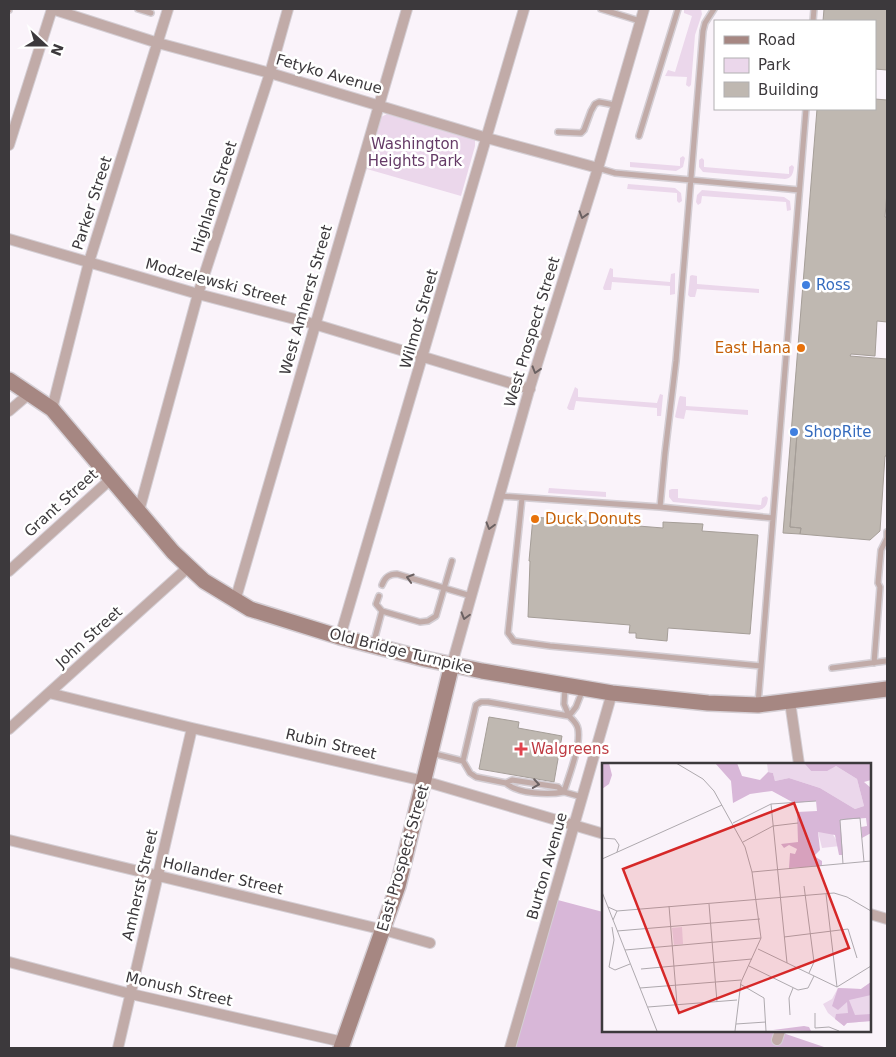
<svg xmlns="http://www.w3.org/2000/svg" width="896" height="1057" font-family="'DejaVu Sans',sans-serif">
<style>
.green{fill:#ebd7eb}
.forest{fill:#d8b7d8}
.building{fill:#bfb8b1;stroke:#a59e98}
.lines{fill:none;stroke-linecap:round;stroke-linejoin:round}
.lane-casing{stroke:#d4ced4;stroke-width:8}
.street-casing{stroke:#d4ced4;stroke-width:12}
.secondary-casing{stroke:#d4ced4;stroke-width:18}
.lane{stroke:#c1aba8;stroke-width:5}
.street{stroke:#c1aba8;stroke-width:10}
.secondary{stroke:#a68782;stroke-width:15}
.oneway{stroke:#6b6162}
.shop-dot{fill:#3f7fe0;stroke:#fff;stroke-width:2}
.food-dot{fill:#e8710a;stroke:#fff;stroke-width:2}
.health-dot{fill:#e0444e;stroke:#fff;stroke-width:2}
.labels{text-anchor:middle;stroke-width:5;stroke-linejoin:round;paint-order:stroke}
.street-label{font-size:15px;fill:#3c393c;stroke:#fff}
.park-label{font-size:15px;fill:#653b67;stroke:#fff}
.shop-label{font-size:15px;fill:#366cbe;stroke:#fff;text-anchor:start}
.food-label{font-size:15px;fill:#c56008;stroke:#fff;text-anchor:end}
.health-label{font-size:15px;fill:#be3a42;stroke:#fff;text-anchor:start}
.inset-road{fill:none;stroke:#aea9ae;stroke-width:1}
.view{fill:#d62828;fill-opacity:0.15;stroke:#d62828;stroke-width:2.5}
.inset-edge{fill:none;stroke:#3c393c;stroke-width:2.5}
</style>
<rect width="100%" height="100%" fill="#faf3fa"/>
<path class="green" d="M684 9H701L702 14 695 35 691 85 689 87 686 85 687 77 665 76 668 70 675 72 692 16 684 13Z
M387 114 475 139V146L461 196 367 169 381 117Z
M683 156 685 158 683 167 676 171 630 167V162L680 166V158Z
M702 158 704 160V167L789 174V167L792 165 794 167C793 174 792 178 785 179L703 172 699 167V160Z
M628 184 675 188 681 193 682 201 679 203 677 201V193L627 189Z
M702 190 784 197 790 201 791 210 787 211 786 202 702 196 701 203 698 205 696 202 697 195Z
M610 268 613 269V277L670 282 671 274 675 273V294L670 295V286L612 282 611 290H604L603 288Z
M692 275 697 276V284L759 289V293L697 289 695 297H690L688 295 690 276Z
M575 387 578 389V397L657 403 660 394 663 395 661 416H657V408L576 401 574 410H569L567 408Z
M680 396 686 397V406L748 410V415L686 410 684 419 677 418 675 417 679 398Z
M549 488 606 492V497L548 493Z
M672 489H678V498L761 505 762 498 766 496 768 498C767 505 766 508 759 510L673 502 669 497V490Z"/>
<path class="forest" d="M554 899 603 912 604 1031H777L827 1048H510Z"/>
<path class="building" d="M824 9H887V70L875 69V21H823Z
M875 99 887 100V192L885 217H887V322L877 321 875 356 851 354 850 356 887 359V456H885L880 531 870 540 800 534 801 528 790 527 797 434H791L817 109H875Z
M791 434H797L790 527 801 528 800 534 783 533Z
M533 517 583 521H621L626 525 663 528V522L703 524 702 531 758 535 750 634 668 628 667 641 636 638V633H629L630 625 528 617 530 561H529Z
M489 717 519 722 518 728 562 736 554 782 479 769Z"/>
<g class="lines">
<defs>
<path id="lane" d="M138 9 151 13
M601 9 640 21
M9 10V9
M813 21 814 9
M558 132 581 133 584 130 591 111 595 104 599 102 615 105
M639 136 678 9
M598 168 615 173 799 190
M500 496 660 507 773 518
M522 498 508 633 514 641 550 646 761 666
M660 507 665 453 676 361 703 31 705 23 714 9
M382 585C385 577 389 574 397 574L471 596
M379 596 376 604 382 611
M373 645 382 611 420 622 428 621 436 616 452 561
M874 663 880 587 878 583 881 550 887 538V532
M832 668 886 661
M565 688 564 704 569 716 576 707 583 689
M758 704 806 109
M431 753 463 761
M506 783C518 794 549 795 564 792
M564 792C569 775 581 746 578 729 577 723 573 720 569 716L488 702H481L476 705 463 761 470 773 476 777 506 783 512 780 558 787 564 792 582 797"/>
<path id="street" d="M52 9 158 43 270 73 487 138 598 168
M9 145 52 9
M9 239 198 294 314 324 530 389
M52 409 89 262 168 9
M9 411 30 393
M139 511 198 294 270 73 288 9
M9 571 112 478
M235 601 407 9
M340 637 524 9
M452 664 530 387 598 168 644 9
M49 693 192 728 424 781 604 834
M790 702 799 764
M9 729 183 572 185 564
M9 840 384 930 430 943
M870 914 887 919
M9 962 131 994 343 1042
M777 1040 780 1031
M118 1048 192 728
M510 1048 612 693"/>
<path id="secondary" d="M9 380 52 409 173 552 204 581 250 609 340 637 425 659 482 671 612 693 708 703 758 705 887 689
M341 1048 398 886 452 664"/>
</defs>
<use href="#lane" class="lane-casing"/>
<use href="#street" class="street-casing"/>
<use href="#secondary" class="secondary-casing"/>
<use href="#lane" class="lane"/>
<use href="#street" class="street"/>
<use href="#secondary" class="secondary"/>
</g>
<defs><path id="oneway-chevron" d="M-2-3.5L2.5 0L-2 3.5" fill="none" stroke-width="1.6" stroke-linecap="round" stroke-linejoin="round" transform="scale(1.25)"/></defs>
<g class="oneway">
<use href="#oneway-chevron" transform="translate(583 215) rotate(107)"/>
<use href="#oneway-chevron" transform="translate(536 370) rotate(107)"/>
<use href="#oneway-chevron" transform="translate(490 526) rotate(106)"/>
<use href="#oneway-chevron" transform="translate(410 578) rotate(-163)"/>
<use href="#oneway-chevron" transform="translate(465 616) rotate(106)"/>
<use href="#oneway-chevron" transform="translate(536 784) rotate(9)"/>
</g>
<g class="shop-dot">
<circle cx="806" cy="285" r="5"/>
<circle cx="794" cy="432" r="5"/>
</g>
<g class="food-dot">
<circle cx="801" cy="348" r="5"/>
<circle cx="535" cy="519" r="5"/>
</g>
<path class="health-dot" d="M518.5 741.5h5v5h5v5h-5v5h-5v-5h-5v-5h5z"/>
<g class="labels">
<g class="street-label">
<text transform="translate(329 74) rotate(16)" y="5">Fetyko Avenue</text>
<text transform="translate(214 197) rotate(-72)" y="5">Highland Street</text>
<text transform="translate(92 203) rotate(-72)" y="5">Parker Street</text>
<text transform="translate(216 282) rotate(15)" y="5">Modzelewski Street</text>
<text transform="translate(306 300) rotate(-74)" y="5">West Amherst Street</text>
<text transform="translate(419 319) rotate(-74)" y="5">Wilmot Street</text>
<text transform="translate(532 332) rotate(-73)" y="5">West Prospect Street</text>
<text transform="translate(61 503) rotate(-42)" y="5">Grant Street</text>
<text transform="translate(89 637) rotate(-42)" y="5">John Street</text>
<text transform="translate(401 651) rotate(14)" y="5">Old Bridge Turnpike</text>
<text transform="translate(331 744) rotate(13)" y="5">Rubin Street</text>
<text transform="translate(403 858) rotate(-74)" y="5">East Prospect Street</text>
<text transform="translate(547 866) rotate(-74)" y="5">Burton Avenue</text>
<text transform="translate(223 876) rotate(13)" y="5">Hollander Street</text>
<text transform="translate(140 885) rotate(-77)" y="5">Amherst Street</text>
<text transform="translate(179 989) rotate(13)" y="5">Monush Street</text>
</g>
<g class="park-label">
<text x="415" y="149">Washington<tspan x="415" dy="17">Heights Park</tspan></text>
</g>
<g class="shop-label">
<text x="816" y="290">Ross</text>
<text x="804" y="437">ShopRite</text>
</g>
<g class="food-label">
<text x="791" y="353">East Hana</text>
<text x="545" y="524" text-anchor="start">Duck Donuts</text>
</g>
<g class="health-label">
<text x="531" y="754">Walgreens</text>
</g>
</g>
<g transform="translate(602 763)">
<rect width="269" height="269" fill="#faf3fa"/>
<path d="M165 0H202L209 8 234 3 255 16 262 43 253 46 218 25 187 15 173 18 171 10 166 9ZM216 69 230 70 238 83 220 85ZM80 164 81 181 72 182 70 165ZM269 219V258L245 260 242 263 226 250 221 241 230 236 236 225 259 226Z" fill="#ebd7eb"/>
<path d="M0 0H7L10 12 7 21 0 26ZM113 0H135L140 13 158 17 166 9 171 10 173 18 187 15 218 25 253 46 262 43 255 16 234 3 225 8H209L202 0H269V17L262 19 269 25V70L260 75 259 64 265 63 264 55 238 57 241 92H237L233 72 216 69 218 87 212 93 220 98V103L187 105 188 90 193 91 195 86 187 82 182 85 179 81 196 79 195 49 215 48 214 38 192 40 170 28 148 31 131 40 129 18ZM269 219V232L247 237 253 252 269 251V258L245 260 242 263 233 256 234 251 246 250 245 239 236 247 230 243 236 225 259 226ZM202 263 207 264 209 268 171 267Z" fill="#d8b7d8"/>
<path class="inset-road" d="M74 0 101 16 112 28 143 84 150 109 159 175 139 219 133 268M169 41 185 200M131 60 169 41 214 38M0 75 13 76 17 82 15 89M141 79 171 63 196 60M0 96 120 42M241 101 238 57 245 56 258 55 262 99M150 109 269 98M202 123 212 199 207 210M0 129 55 268M224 131 235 224M107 141 115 239M67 143 75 241M6 144 15 148 11 157M15 148 232 130 245 134 269 148M10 164 12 177 7 204 13 207 28 201M15 168 158 156M182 174 246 166 255 195M156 186 235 224 269 203M23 187 159 175M147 203 196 227 206 225 212 213M39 206 150 196M138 221 162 235 164 268M38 225 139 217M46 244 135 237M213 250V265L227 264 237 268M188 252 187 235 191 225M134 261 164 259"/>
<path class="view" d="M192 40 247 185 77 250 21 106Z"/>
<rect width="269" height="269" class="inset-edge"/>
</g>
<rect width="896" height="1057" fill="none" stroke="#3c393c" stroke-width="20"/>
<rect x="714" y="20" width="162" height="90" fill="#ffffff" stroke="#b1b0b1"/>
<rect x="724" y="36" width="25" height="8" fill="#a68782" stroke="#b1b0b1"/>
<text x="758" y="45" font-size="15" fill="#3c393c">Road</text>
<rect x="724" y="58" width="25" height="15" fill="#ebd7eb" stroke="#b1b0b1"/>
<text x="758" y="70" font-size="15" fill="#3c393c">Park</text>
<rect x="724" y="82" width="25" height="15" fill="#bfb8b1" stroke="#b1b0b1"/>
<text x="758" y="95" font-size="15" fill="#3c393c">Building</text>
<g transform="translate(45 45) rotate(111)" stroke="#ffffff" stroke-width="4" paint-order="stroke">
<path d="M0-4L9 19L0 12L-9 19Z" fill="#3c393c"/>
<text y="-8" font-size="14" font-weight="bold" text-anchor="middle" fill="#3c393c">N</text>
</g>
</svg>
